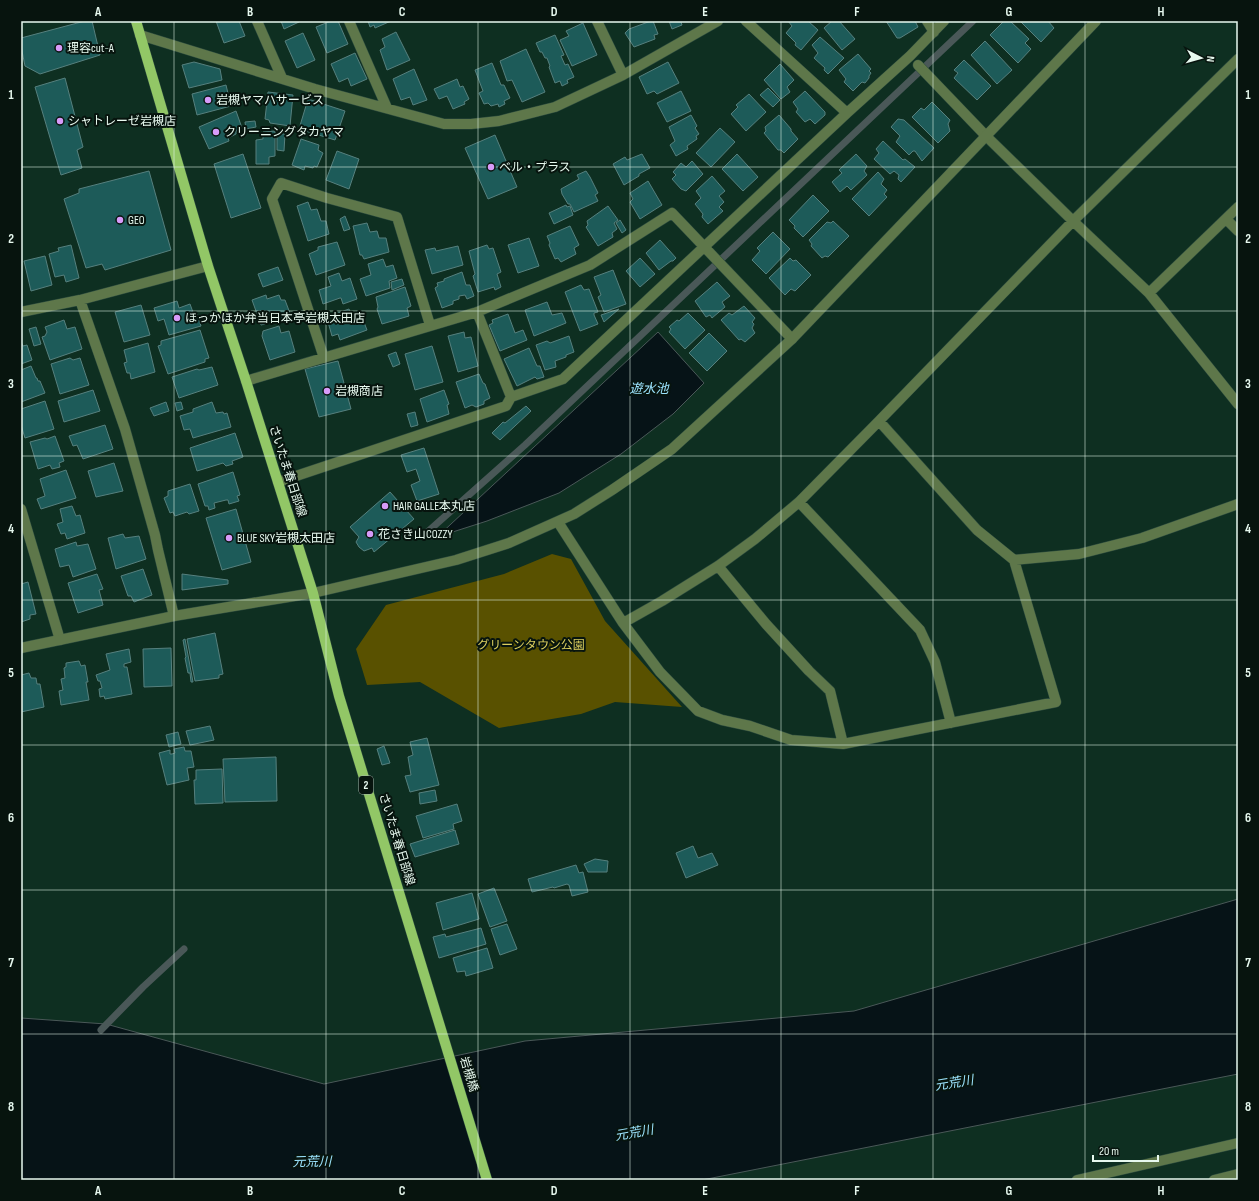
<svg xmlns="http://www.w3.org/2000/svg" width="1259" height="1201" font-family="'Sofia Sans Condensed','Noto Sans JP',sans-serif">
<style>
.green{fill:#595100}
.water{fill:#061317;stroke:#4a5858}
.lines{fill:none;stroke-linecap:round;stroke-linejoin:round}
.stream{stroke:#4a5858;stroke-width:7}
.building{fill:#1d5b59;stroke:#56807e}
.minor-casing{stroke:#2c4b3e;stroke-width:11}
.tertiary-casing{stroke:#2c4b3e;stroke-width:11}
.primary-casing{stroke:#2c4b3e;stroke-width:11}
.minor{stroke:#5e774a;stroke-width:10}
.tertiary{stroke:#5e774a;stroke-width:10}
.primary{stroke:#92c766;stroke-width:10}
.grid{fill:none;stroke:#e7f9ef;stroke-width:1;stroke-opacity:0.55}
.poi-dot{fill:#d79bf9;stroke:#07140e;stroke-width:1.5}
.labels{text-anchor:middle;stroke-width:4;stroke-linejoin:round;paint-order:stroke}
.shield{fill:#07140e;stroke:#a4b4ac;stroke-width:1}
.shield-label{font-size:11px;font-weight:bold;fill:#e7f9ef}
.poi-label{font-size:12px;fill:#e7f9ef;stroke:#07140e;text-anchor:start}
.street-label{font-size:12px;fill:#e7f9ef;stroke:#07140e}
.park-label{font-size:12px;fill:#dccf5f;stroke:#07140e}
.water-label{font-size:13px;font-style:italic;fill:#9ce4fe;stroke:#07140e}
.neatline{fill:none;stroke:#e7f9ef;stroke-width:1.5}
.grid-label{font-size:13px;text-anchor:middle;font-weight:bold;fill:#e7f9ef}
</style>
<rect width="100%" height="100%" fill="#0e2f21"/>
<path class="green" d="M552 554 571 559 605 621 682 707 615 702 581 714 499 728 420 682 367 685 356 649 386 605 504 574Z"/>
<path class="water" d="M658 332 704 383 673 414 621 454 559 493 487 521 437 537Z
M1238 899V1074L702 1180H21V1018L106 1024 324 1084 525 1041 854 1011Z"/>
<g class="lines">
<path class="stream" d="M424 535 525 445 973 21
M101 1030 143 987 184 949"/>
</g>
<path class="building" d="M85 21H92L100 55 40 74 25 66 21 46V38Z
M216 21H239L245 36 224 43Z
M281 21H299V22L284 29Z
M331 21H338L348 44 327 53 316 27Z
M368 21H391L375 28 374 25 370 27Z
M651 21H653L658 34 654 35 655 39 634 47 625 33 629 29Z
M669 21H682L681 22 682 25 672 29Z
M788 21H808L818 30 801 50 795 45 796 43 786 33 792 26Z
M832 21H839L855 39 842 50 824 28Z
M886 21H915L918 27 900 38H897Z
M1004 21H1010L1029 39 1025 43 1031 49 1018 63 990 35Z
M1020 21H1048L1054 28 1041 42Z
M583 23 597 55 572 66 560 40 569 36 566 31Z
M396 32 410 60 387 70 380 50 385 47 382 39Z
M303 33 315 60 297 68 285 41Z
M555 35 564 55 561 56 565 65 568 64 574 77 567 80 568 83 562 86 560 81 555 83 549 67 550 66 547 58H545L542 52H540L536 43Z
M820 37 844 58 828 74 824 70 825 68 814 58 818 53 812 45Z
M985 41 1012 70 997 84 971 55Z
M526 49 545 92 522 102 512 80 507 81 500 61Z
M355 53 367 79 351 86 348 78 339 82 331 64Z
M858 54 871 69 869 71 871 73 869 76V78L865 83 862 82 853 91 844 82 846 79 839 70Z
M964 60 991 86 977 100 954 78 958 73 954 70Z
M194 62 220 69 222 80 189 88 182 65Z
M668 62 679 83 657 94 654 91 647 94 639 77Z
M492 63 501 85H504L510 98 504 101 505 104 499 107 498 104 491 106 488 103 484 104 479 93 483 91 475 70Z
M780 64 794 80 787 87 790 92 781 99 764 80Z
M414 69 427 100 413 105 410 97 401 100 393 79Z
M65 78 83 147 77 150 82 168 61 175 35 87Z
M457 79 460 87 463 86 469 99 464 102 465 104 453 109 447 96 439 99 434 89Z
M226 85 231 106 197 115 192 94Z
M768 88 780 100 773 107 760 95Z
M681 91 691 111 667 122 657 103Z
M805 91 825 112V115L815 124 810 119 805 122 796 112 798 109 793 102Z
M268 92 293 95 290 126 270 123 269 120 265 119Z
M749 94 766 112 746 131 731 114 738 107 736 105Z
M308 99 345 111 335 140 299 129Z
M932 102 950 120 948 124 950 131 938 143 912 117 921 108 924 110Z
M236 111 242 128 236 131V134L228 138 229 141 209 149 199 127Z
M691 115 697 126 695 128 699 134 696 136 697 139 687 146 688 149 676 156 670 145 675 141 669 127Z
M779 115 791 129V131L798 139 784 153 781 150H778L764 133 766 131 765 127Z
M898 119 904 120 934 148 922 161 915 151H913L909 155 896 142 900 136 891 127Z
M255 121 256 127 246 129 245 122Z
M720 128 735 142 711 167 696 153Z
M275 131V156L269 157V164H256V140L263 139V132Z
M277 134H285L284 151 277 150Z
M495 135 517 187 488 199 465 148Z
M301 139 319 145 318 150 323 153 317 167 314 166 313 168 305 166 304 170 292 165Z
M883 141 903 160 905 159 915 167 901 182 898 179 899 175 894 171 890 174 874 159 879 153 876 149Z
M337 151 359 159 349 189 326 180Z
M243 154 261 208 231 218 214 164Z
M642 154 650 168 639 174V176L624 185 613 164 625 157 627 160Z
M737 154 758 177 743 191 722 169Z
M856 154 867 166 864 171 867 175 851 190 847 186 840 192 832 182 842 173 839 170Z
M692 161 703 174 686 191 681 189 672 179 676 175 673 172 681 163 686 167Z
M149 171 171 250 105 270 102 264 86 268 64 199 79 193V189Z
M586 171 590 177 598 193 595 195 598 201 574 212 570 204H568L562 194 561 189 579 179 577 175Z
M878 172 884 179 881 184 887 190 884 194 887 197 869 216 852 199Z
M712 176 725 191 719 196 724 202 719 207 723 211 708 224 702 217 703 214 695 204 701 198 696 191Z
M648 181 662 205 640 219 630 202 633 199 630 193Z
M813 195 829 211 803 237 794 228 795 226 789 220Z
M308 202 311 210 317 209 321 221H326L329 234 308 241 297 206Z
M566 205 567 207 570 206 573 215 554 224 549 213Z
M608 206 618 220 614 223 617 229 612 233 613 237 598 246 586 227 588 225 587 221Z
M345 216 350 229 344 231 340 219Z
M620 220 626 230 622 233 616 223Z
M833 221 849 236 828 257 825 256 822 258 811 246 812 244 809 240 827 222 831 223Z
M367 223 370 232 377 231 379 238H386L389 252 364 259 362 255H360L353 226Z
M570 226 579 245 574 248 576 254 561 262 558 258 555 259 549 245 550 243 547 236Z
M773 232 790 249 766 274 752 260 760 251 757 248Z
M529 238 539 266 518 273 508 245Z
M660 240 676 258 673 261H671L659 270 646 253Z
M337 242 345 265 316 275 309 254 318 250V247Z
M71 245 79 278 66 282 64 275 55 277 49 254 59 251 58 248Z
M487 245 489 249 493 248 501 272 497 274 501 287 495 290 494 287 478 292 473 276 475 274 469 251Z
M458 246 463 265 432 274 425 250 435 248 436 251Z
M45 256 52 285 31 291 24 261Z
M640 258 655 274 640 287 626 271Z
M790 258 793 261 796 260 811 275 795 291 791 289 785 295 769 278Z
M383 259 386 267 393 265 397 278 389 281 390 288 366 296 360 279 371 275 368 264Z
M278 267 283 280 263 287 258 274Z
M613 270 626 304 604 312 598 297 601 295 594 277Z
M462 272 466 285H470L474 296 467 299 465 295 459 296V299L453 301V304L442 308 435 288 438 286 437 283 444 281V279Z
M339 273 342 281 350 278 357 299 343 304 341 298H340L323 304 319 290 331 286 328 277Z
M402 279 404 285 392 290 391 282Z
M717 282 730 296 722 302 725 307 712 318 710 315 706 317 695 301Z
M581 285 584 290 589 289 598 312 594 313V315L598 324 580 331 565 292Z
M405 287 411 306 407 308 409 316 382 324 377 309 378 307 376 297Z
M266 295 267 299 279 295 281 300H285L291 316 275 322H272L261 325 252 300Z
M177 301 179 308 190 304 194 315 197 314 201 326 169 335 164 319 158 321 154 308Z
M547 302 552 315 562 313 566 323 534 336 525 310Z
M141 305 150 335 124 342 115 312Z
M744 306 755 318 752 322 754 324 752 328 755 333 745 342 741 339 739 340 721 320 729 313 732 315Z
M349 309 351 314 360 312 367 330 340 340 338 334 332 336 328 322 336 319 335 314Z
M619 309 604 322 601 315Z
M688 313 705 330 685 349 669 332 671 329 669 327 677 320 679 321Z
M508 314 515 333 523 330 527 340 500 351 489 325 493 323 492 320Z
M64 320 67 329 75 327 82 349 50 360 42 337 45 336 47 332 45 327Z
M279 326 281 333 289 331 295 352 270 360 262 336 263 331Z
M36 327 41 344 34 346 29 329Z
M200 330 209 358 205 359V362L168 374 158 346 161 345V341Z
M464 332 465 338 471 337 478 366 458 372 448 336Z
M709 333 727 351 707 371 689 353Z
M569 336 574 352 566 355V357L555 361 556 367 545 370 536 345 547 341 550 343Z
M21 342 23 346 27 345 32 360 21 364Z
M148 343 155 372 131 379 130 373H127L124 363 127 362 124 350Z
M432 346 443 382 415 390 405 354Z
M529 348 537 366H540L544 377 537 379 535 377 517 386 504 359Z
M396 352 400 364 393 367 388 355Z
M70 358 73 360 80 358 89 385 60 394 51 364Z
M338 361 351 409 319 417 305 369Z
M31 366 36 378H37L38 381H40L45 393 21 402V370Z
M212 367 218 385 179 398 172 377 197 369 199 370Z
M479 374 483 383 485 384 490 398 484 401V404L476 407 472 405 465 408 456 382Z
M93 390 100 411 64 422 58 401Z
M444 390 449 404 447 405 449 414 427 422 420 399Z
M45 401 54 429 25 438 21 425V409Z
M166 402 169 411 154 416 150 408Z
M181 402 183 409 177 411 175 403Z
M212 402 216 413 223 412 224 414 227 413 231 427 193 438 190 429 184 430 180 416 193 412V409Z
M526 406 531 411 500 440 492 433 503 422 505 423Z
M415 412 418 425 411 427 407 414Z
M105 425 113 449 83 459 77 445 73 446 69 436Z
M235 433 243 457 232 461 233 464 226 466 223 463 197 471 190 448Z
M55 436 64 461 59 463 60 467 52 469 50 465 38 469 30 442 45 438 47 439Z
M424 448 439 494 417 501 411 485 420 481 416 469 407 472 401 455Z
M114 463 123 491 96 497 88 471Z
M66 470 76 498 41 509 37 499 45 496 40 479Z
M233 472 240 495 237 496 239 501 229 504 228 500H226L214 503 215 508 209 510 208 506H205L198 484Z
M190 484 199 511 189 514 187 512 175 516 173 512 170 513 164 498 168 496V491Z
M390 492 414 519 374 552 372 548 364 551 359 547 356 542 359 537 350 527Z
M72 506 76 516 80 515 85 533 67 539 65 533 61 534 57 524 63 522 60 509Z
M236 509 251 562 222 570 206 518Z
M123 534 125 538 139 536 146 559 116 569 108 538Z
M76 542 77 546 88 544 96 569 73 577 69 565 60 567 55 549Z
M143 569 152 595 134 602 131 596H128L121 576Z
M97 574 103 589 99 590 103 605 78 613 68 583Z
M182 574 228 580V584L182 590Z
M28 582 36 614 30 615V619L21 622V584Z
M215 633 223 674 219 675V678L195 681 187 639Z
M185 639 193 682H191L190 673H188L185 658 186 657 183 640Z
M171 648 172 686 144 687 143 649Z
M129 649 131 662 124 664V667H127L132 694 105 699 104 696 100 697 99 689 102 688 100 681H98L96 675 110 670 106 654Z
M79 661 81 666 85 665 88 682H86L89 700 61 705 59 691 63 690 61 679 65 678 64 668 66 667V663Z
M29 673 31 678H36L37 684H40L44 707 21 712V675Z
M210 726 214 740 190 745 186 731Z
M178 732 181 744 169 747 166 735Z
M427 738 439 785 410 792 405 776 411 775 408 757 413 755 410 742Z
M384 746 390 763 382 765 377 749Z
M184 747 185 751H191L194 767 187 768 189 780 167 785 159 753 170 750V754H172L175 753 174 749Z
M276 757 277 801 225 802 223 759Z
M222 769 223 803 195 804 194 780H196V770Z
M435 790 437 801 420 804 419 793Z
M457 804 462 821 453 824 454 829 423 838 416 816Z
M455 830 459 844 415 857 410 844Z
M693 846 698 858 712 853 718 865 686 878 676 853Z
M595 859 608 861 607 872H588L584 864Z
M576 865 579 873 583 872 588 892 572 896 569 885 567 884 554 888 553 887 532 892 528 879Z
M494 888 507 921 490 927 478 894Z
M472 893 479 919 443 930 436 903Z
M507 924 517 949 500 955 491 929Z
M481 928 486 944 439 958 433 937 445 934 446 937Z
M487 948 493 968 466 976 465 971 457 972 453 958Z"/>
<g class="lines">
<defs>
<path id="minor" d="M257 21 282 78
M349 21 387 108
M597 21 623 75
M746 21 847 113 910 56 944 21
M927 21 934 32
M140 35 315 89 444 124H471L499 121 555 107 623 75 718 21
M918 65 986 136 1073 221 1149 293 1238 404
M1226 219 1238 231
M1149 293 1238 207
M80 300 125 429 155 535 158 550 174 616
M21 312 80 300 208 266
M477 312 511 397
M324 358 272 199 281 183 327 198 397 217 430 325
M246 381 477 312 590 265 672 213 792 339
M278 482 506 406 511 397 563 379 847 113
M799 502 920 630 935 662 951 723
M21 509 60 640
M558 522 623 623 660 672 698 711 722 720 750 726 791 740 843 744 1056 702 1014 560 977 530 879 421
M1014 560 1079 554 1142 538 1238 504
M718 566 766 624 809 671 830 691 843 744
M623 623 662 601 718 566 755 539 799 502 879 421 1073 221 1238 59
M1077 1180 1238 1143
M1214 1180 1238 1174"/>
<path id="tertiary" d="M21 648 174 616 313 593 456 560 509 543 574 514 612 490 672 449 792 339 1096 21"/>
<path id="primary" d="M136 21 208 266 246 381 313 593 339 696 487 1180"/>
</defs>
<use href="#minor" class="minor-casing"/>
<use href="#tertiary" class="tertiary-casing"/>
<use href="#primary" class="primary-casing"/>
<use href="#minor" class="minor"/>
<use href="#tertiary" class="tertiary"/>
<use href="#primary" class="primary"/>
</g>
<path class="grid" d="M174 21V1180M326 21V1180M478 21V1180M630 21V1180M781 21V1180M933 21V1180M1085 21V1180M21 167H1238M21 311H1238M21 456H1238M21 600H1238M21 745H1238M21 890H1238M21 1034H1238"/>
<g class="poi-dot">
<circle cx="59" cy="48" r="4"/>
<circle cx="208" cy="100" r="4"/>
<circle cx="60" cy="121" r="4"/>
<circle cx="216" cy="132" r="4"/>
<circle cx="491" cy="167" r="4"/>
<circle cx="120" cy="220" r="4"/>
<circle cx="177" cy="318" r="4"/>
<circle cx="327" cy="391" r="4"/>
<circle cx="385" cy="506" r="4"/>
<circle cx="370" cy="534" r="4"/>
<circle cx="229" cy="538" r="4"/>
</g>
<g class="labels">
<rect class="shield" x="359" y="776" width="14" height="18" rx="3"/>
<g class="shield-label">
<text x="366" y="789">2</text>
</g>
<g class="poi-label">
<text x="67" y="52">理容cut-A</text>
<text x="216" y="104">岩槻ヤマハサービス</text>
<text x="68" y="125">シャトレーゼ岩槻店</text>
<text x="224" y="136">クリーニングタカヤマ</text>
<text x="499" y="171">ベル・プラス</text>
<text x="128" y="224">GEO</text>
<text x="185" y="322">ほっかほか弁当日本亭岩槻太田店</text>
<text x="335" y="395">岩槻商店</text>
<text x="393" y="510">HAIR GALLE本丸店</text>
<text x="378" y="538">花さき山COZZY</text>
<text x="237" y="542">BLUE SKY岩槻太田店</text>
</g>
<g class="street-label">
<text transform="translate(288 471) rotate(72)" y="4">さいたま春日部線</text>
<text transform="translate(397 839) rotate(73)" y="4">さいたま春日部線</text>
<text transform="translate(469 1074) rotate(73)" y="4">岩槻橋</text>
</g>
<g class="park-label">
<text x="531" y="649">グリーンタウン公園</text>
</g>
<g class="water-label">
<text x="649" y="393">遊水池</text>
<text transform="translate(954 1082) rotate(-9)" y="5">元荒川</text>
<text transform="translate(634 1132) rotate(-10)" y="5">元荒川</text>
<text transform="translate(312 1161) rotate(-1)" y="5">元荒川</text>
</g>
</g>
<rect width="1259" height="1201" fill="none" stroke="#07140e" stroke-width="44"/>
<g transform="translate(1201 58) rotate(96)" stroke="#07140e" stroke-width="3" paint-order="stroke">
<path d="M0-3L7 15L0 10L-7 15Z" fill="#e7f9ef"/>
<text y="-6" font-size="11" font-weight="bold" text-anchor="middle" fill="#e7f9ef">N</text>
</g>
<path d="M1093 1155v6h65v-6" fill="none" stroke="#e7f9ef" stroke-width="2"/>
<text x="1099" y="1155" font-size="12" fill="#e7f9ef" stroke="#07140e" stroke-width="3" paint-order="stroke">20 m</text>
<rect x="22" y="22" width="1215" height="1157" class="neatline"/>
<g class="grid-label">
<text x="98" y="16">A</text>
<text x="250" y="16">B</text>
<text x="402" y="16">C</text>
<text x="554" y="16">D</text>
<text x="705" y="16">E</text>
<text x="857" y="16">F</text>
<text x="1009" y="16">G</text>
<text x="1161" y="16">H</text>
<text x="11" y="99">1</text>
<text x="1248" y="99">1</text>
<text x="11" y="243">2</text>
<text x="1248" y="243">2</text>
<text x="11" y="388">3</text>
<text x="1248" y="388">3</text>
<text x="11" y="533">4</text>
<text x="1248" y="533">4</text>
<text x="11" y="677">5</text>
<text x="1248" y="677">5</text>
<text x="11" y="822">6</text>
<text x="1248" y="822">6</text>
<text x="11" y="967">7</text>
<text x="1248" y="967">7</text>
<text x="11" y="1111">8</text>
<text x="1248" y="1111">8</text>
<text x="98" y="1195">A</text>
<text x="250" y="1195">B</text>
<text x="402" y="1195">C</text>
<text x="554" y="1195">D</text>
<text x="705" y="1195">E</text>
<text x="857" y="1195">F</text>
<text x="1009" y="1195">G</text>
<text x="1161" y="1195">H</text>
</g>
</svg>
